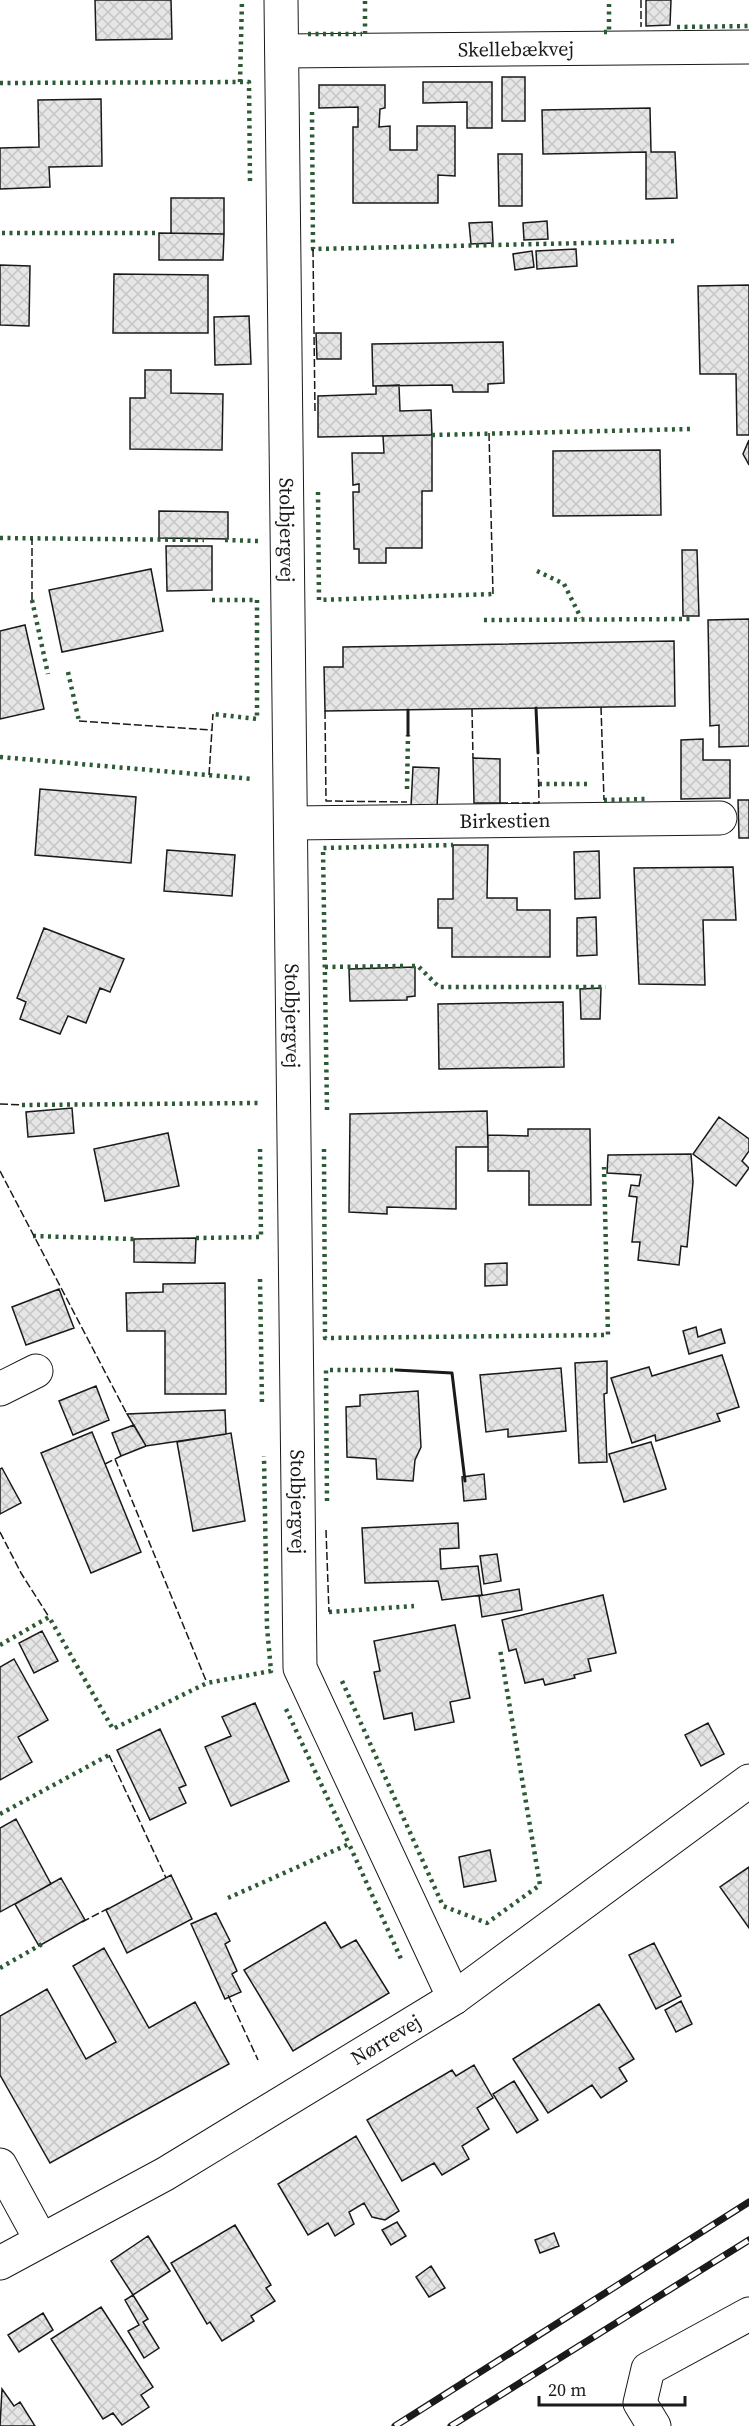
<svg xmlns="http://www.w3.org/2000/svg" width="749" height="2426" font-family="'Source Serif 4',serif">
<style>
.building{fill:url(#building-cross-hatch);stroke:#1a1a1a;stroke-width:1.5}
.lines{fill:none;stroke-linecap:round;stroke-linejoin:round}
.minor-casing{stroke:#1a1a1a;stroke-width:35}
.minor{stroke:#fff;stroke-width:33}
.rail-casing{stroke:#1a1a1a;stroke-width:7}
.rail{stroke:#fff;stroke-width:4.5;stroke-dasharray:14;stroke-linecap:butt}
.hedge{stroke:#2b5a34;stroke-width:4.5;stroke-dasharray:3 4.5;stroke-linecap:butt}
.fence{stroke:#1a1a1a;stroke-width:1.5;stroke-dasharray:8 3;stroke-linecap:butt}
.wall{stroke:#1a1a1a;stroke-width:3}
.labels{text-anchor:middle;stroke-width:4.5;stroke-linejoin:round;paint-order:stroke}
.street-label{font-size:20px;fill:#1a1a1a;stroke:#fff}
</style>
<defs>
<pattern id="building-cross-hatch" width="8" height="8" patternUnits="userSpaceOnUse" patternTransform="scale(1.5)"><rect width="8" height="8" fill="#e6e6e6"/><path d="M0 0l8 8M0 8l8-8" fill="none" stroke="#c5c5c5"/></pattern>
</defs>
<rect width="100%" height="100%" fill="#fff"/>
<path class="building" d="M95 0H171L172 39 96 40Z
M646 0H671L670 25 646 26Z
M502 77H525V121H502Z
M423 82H492V128H467V102L423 103Z
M319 85H385V108L380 109 379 127 390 126V150H417V126H455V176L438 175V203H353V127H358V107L319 108Z
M101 99 102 166 49 167 50 187 0 189V148L39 147 38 100Z
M650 108 651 152H675L677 198 646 199V152L543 154 542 110Z
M498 154H522V206H499Z
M171 198H224V234L171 233Z
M547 221 548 239 524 240 523 223Z
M492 222 493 243 471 244 469 223Z
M159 233 224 234 223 260H159Z
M576 249 577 266 537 269 536 251Z
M532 251 534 267 515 270 513 254Z
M0 265 30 266 29 326 0 325Z
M114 274 208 275V333H113Z
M749 285V435H737L736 374H700L698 286Z
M249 316 251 364 215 365 214 317Z
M316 333H341V359H317Z
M503 342 504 383 488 384V392H453L452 385 373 386 372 344Z
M145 370H171V393L223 394 222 450 130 449V398H145Z
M399 385 400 411 431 410 432 435 318 437V396L376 394V386Z
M432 435V491H422V548H386V563H359V549H354L353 492H359V484L353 485 352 453H384L383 436Z
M749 440V465L743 454Z
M660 450 661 515 553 516V451Z
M159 511 228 512V539L159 538Z
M166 546H212V590L167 591Z
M682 550H697L699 616H683Z
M151 569 163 631 62 652 49 590Z
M749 619V746L719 747V725L710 726 708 620Z
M25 625 44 709 0 719V631Z
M674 641 675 706 325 711 324 667H343V647Z
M703 739V760H730V798L681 799V740Z
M473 758 500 759V803H474Z
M413 767 439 768 437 807 411 806Z
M40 789 136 797 131 863 35 855Z
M738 800H749V838H739Z
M453 845H488L487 898H517V910H550V957H452V928H438V899H453Z
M167 850 235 855 232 896 164 891Z
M599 851 600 898 575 899 574 852Z
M733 867 736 920H703L705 985 639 984 634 868Z
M596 917 597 955 577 956V918Z
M44 928 124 959 110 992 100 988 86 1023 68 1016 60 1034 20 1019 26 1002 17 998Z
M415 967V996L407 997V1000L350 1001 349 969Z
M601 988 600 1019H581L580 989Z
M563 1002 564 1067 439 1069 438 1004Z
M72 1108 74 1133 28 1137 26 1112Z
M487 1111 488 1147H456V1209L387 1207V1214L349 1212 350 1114Z
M719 1117 749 1139V1151L742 1161 749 1168 736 1186 693 1154Z
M528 1129H590L591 1205H529V1171H488V1135L528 1136Z
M168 1133 179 1186 105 1201 94 1149Z
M691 1154 693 1182 687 1247 681 1246 679 1265 638 1260 640 1242H632L637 1197 629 1196 631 1185 639 1186 641 1175 607 1173 608 1155Z
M196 1238 195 1263 134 1262V1239Z
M507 1263V1285L485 1286V1264Z
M225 1283 226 1394H165V1331H127L126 1293 163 1292V1284Z
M59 1289 74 1328 26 1345 12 1307Z
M696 1327 698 1337 721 1329 725 1343 689 1354 683 1331Z
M722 1355 739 1407 717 1414 720 1421 656 1441 655 1435 632 1443 611 1378 649 1367 652 1376Z
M607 1361V1393L604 1394 607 1462 579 1463 575 1363Z
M561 1368 566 1431 508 1437V1429L486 1432 480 1375Z
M96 1386 109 1420 73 1435 59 1401Z
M418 1391 421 1447 415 1460 413 1481 377 1479 376 1459 347 1457 346 1407 360 1406V1395Z
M225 1410 226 1434 146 1446 127 1414Z
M134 1425 146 1446 121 1456 112 1433Z
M92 1432 141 1552 91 1573 41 1453Z
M231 1433 245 1521 193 1531 177 1442Z
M651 1442 666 1489 624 1502 609 1454Z
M2 1468 21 1503 0 1514V1469Z
M484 1474 486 1499 464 1501 462 1477Z
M458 1523 459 1548 440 1549 441 1569 478 1566 482 1595 442 1600 438 1581 365 1583 362 1528Z
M497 1554 501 1581 484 1584 480 1556Z
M519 1589 522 1610 482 1617 479 1596Z
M603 1595 616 1653 588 1659 591 1671 574 1675 575 1678 545 1685 543 1679 525 1683 516 1649 509 1651 502 1620Z
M455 1625 470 1698 450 1702 454 1722 415 1730 412 1713 384 1719 374 1672 380 1671 374 1641Z
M42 1631 58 1661 34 1673 19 1643Z
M14 1659 48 1720 18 1737 32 1762 0 1780V1667Z
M255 1703 289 1781 231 1806 205 1747 231 1736 222 1717Z
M708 1723 724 1754 701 1766 685 1735Z
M160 1729 186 1785 179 1788 186 1803 150 1820 117 1750Z
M16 1819 51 1884 0 1912V1828Z
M490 1850 496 1881 464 1887 459 1857Z
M749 1867V1928L720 1887Z
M171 1875 192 1919 127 1953 106 1910Z
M61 1878 85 1920 39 1946 15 1904Z
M216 1913 230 1941 225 1944 237 1971 232 1974 241 1992 225 1999 191 1924Z
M325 1922 341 1948 356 1940 389 1993 293 2051 244 1970Z
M654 1943 681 1996 656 2009 629 1955Z
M104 1948 149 2028 195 2002 229 2064 50 2163 0 2075V2016L47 1989 86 2059 116 2042 73 1966Z
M681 2001 692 2024 676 2032 665 2010Z
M599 2004 634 2059 619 2068 627 2081 601 2098 592 2085 548 2113 513 2059Z
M474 2065 493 2098 477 2108 489 2129 462 2146 469 2159 442 2175 434 2163 402 2181 367 2120 452 2070 456 2076Z
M514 2081 538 2120 517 2133 493 2094Z
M356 2136 399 2211 385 2220 372 2217 364 2203 349 2212 354 2224 335 2236 328 2223 308 2235 278 2184Z
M397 2222 406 2236 391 2245 382 2230Z
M235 2225 271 2285 266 2288 275 2301 251 2316 254 2321 222 2341 210 2322 207 2324 171 2263Z
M554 2233 559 2246 540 2253 535 2240Z
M148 2236 170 2271 133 2295 111 2261Z
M431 2266 445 2288 429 2297 416 2277Z
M133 2295 148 2319 143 2322 159 2348 144 2358 128 2331 139 2325 125 2300Z
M101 2307 153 2387 141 2395 149 2407 122 2425 113 2413 103 2419 51 2339Z
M43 2313 53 2330 19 2352 8 2335Z
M2 2389 14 2406 20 2402 35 2426H0Z"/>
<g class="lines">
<defs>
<g id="minor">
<path id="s1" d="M281 0 300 1668 454 1998"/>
<path id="s2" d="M282 51 749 47"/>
<path id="s3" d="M291 823 720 818"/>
<path d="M0 1389 36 1371"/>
<path d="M0 2165 41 2240"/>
<path id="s4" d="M0 2263 165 2174 454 1998 749 1781"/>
<path d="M654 2426 640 2403 648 2369 749 2314"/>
</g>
</defs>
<use href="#minor" class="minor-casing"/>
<use href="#minor" class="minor"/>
<defs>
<path id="rail" d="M395 2426 749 2202
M451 2426 749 2240"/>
</defs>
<use href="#rail" class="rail-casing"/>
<use href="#rail" class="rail"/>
<path class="hedge" d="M677 27 749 26
M604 32H609V0
M308 34H362
M365 34V0
M240 82 242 0
M0 83 249 82 250 182
M312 112 313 249 677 241
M2 233H159
M432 435 691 429
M318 492 319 600 493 594
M0 538 204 540
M225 540 258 541
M537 571 564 584 581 618
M32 600 48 674
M212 600H257V719L213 714
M484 620 693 619
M68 672 79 721
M0 757 253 779
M539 784H591
M407 789 408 735
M604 800 645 799
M412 966H418L439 987H606
M325 967 404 966
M22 1105 260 1103
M327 1110 323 848 453 845
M324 1149 325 1338 608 1335 604 1167
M33 1236 134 1239
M196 1238 261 1237 260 1145
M260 1279 262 1405
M327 1501 326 1370H396
M329 1612 414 1606
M0 1645 49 1617 113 1729 207 1683 271 1671 267 1627 264 1456
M342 1681 443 1906 487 1923 540 1885 500 1649
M286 1709 349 1844
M0 1814 109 1755
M228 1898 349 1844 402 1961
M0 1968 42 1944"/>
<path class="fence" d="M641 0V27
M313 249 315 412
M489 433 493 594
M32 600V539
M601 707 604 800
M472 709 473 758
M325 711 326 801 407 802
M79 721 212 730
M209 775 213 714
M500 803H539L538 753
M0 1104 22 1105
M0 1171 127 1414
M115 1459 207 1683
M105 1464 121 1456
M326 1530 329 1612
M0 1532 21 1573 49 1617
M109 1755 166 1878
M82 1922 109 1908
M228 1995 258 2060"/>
<path class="wall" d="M536 708 538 753
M408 710V735
M396 1370 452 1373 465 1481"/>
</g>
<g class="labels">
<g class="street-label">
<text dy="7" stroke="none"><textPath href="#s2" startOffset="234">Skellebækvej</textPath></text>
<text dy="7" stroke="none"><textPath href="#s1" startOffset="530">Stolbjergvej</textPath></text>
<text dy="7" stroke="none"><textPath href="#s3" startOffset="214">Birkestien</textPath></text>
<text dy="7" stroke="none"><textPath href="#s1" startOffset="1016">Stolbjergvej</textPath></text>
<text dy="7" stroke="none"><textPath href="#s1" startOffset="1502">Stolbjergvej</textPath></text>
<text dy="7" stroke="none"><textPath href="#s4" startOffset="446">Nørrevej</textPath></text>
</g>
</g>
<path d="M539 2396v9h146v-9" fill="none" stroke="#1a1a1a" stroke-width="3"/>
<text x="548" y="2396" font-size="18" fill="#1a1a1a" stroke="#ffffff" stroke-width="4.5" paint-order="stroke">20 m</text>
</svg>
